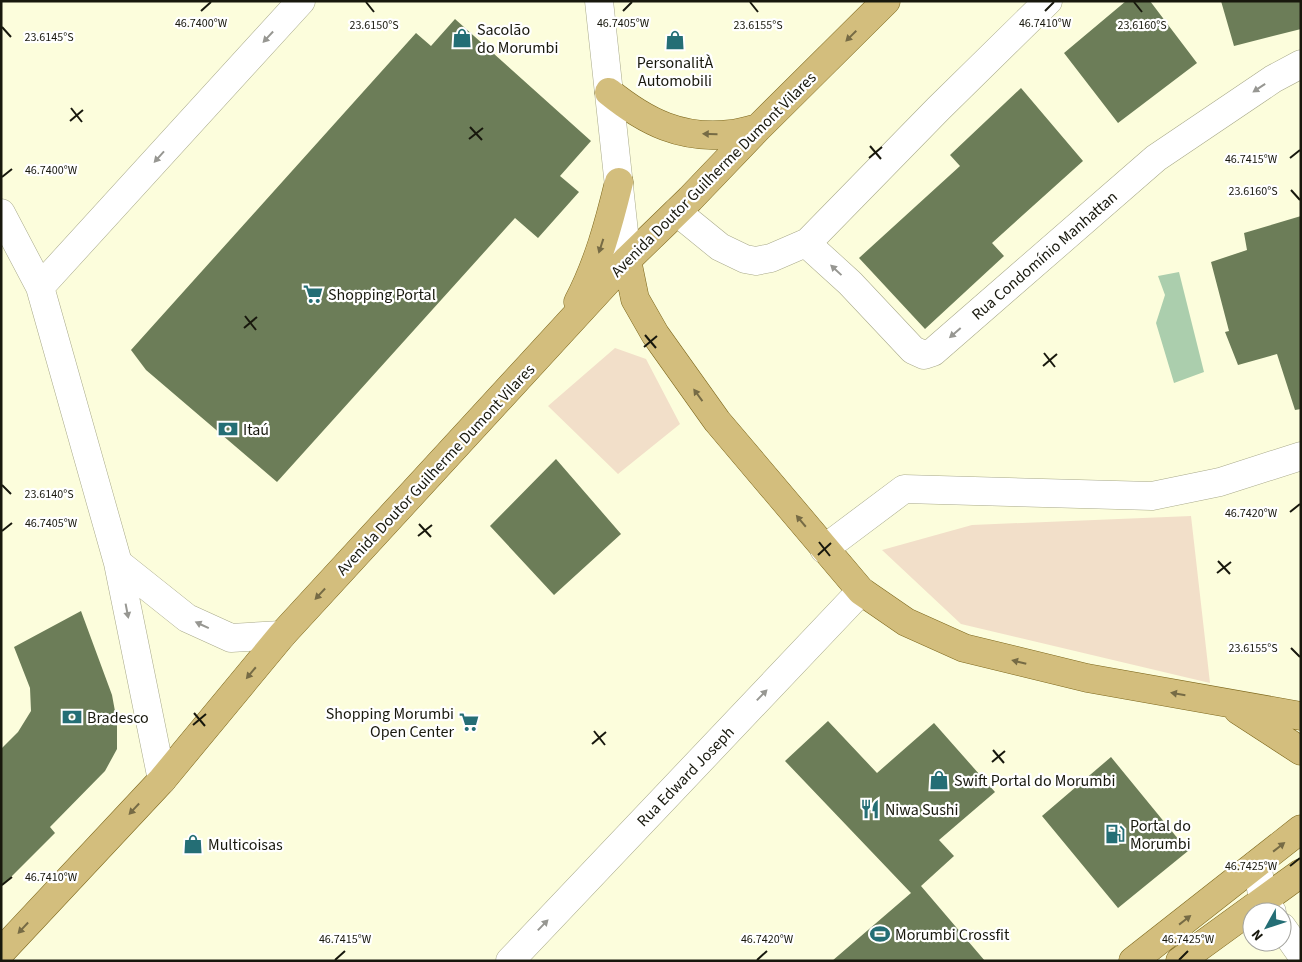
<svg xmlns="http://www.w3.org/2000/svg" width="1302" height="962" font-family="'Source Sans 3',sans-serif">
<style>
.green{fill:#f2dfc9}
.water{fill:#abcead}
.building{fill:#6c7d58}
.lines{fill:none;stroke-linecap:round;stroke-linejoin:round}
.minor-casing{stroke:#a8a98a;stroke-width:29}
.major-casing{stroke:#7e681d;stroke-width:29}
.minor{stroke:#fff;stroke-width:28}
.major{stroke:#d3be7d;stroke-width:28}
.oneway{fill:#766b45}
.oneway2{fill:#979792}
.ticks{fill:none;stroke:#18180d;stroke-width:2}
.labels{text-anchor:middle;stroke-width:4.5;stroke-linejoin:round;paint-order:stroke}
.poi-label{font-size:16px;fill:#18180d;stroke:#fff;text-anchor:start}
.street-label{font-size:16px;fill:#18180d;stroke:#fff}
.ticks-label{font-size:12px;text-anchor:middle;fill:#18180d;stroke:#fff;stroke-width:4.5;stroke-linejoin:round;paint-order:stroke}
</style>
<rect width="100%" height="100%" fill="#fcfddc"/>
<path class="green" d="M615 348 646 359 680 424 618 474 548 406Z
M1191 516 1210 683 961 624 882 550 972 525Z"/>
<path class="water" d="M1179 272 1204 372 1174 383 1156 323 1165 295 1158 276Z"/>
<path class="building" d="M1126 1H1150L1197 63 1118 123 1064 53Z
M1221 1H1301V29L1234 46Z
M455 19 591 141 560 176 579 192 538 238 515 218 277 482 146 370 131 350 416 33 431 46Z
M1021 88 1083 161 992 243 1004 256 925 329 859 258 960 166 950 155Z
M1301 216V409L1295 410 1277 354 1238 365 1225 332 1229 331 1211 262 1247 250 1244 233Z
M556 459 621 534 554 595 490 526Z
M81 611 112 695 117 722V749L105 771 50 827 55 833 1 887V749L18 732 31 711 30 688 14 647Z
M828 721 877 773 934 723 995 792 939 840 954 856 921 886 985 961H832L911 893 785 761Z
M1111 757 1188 851 1118 908 1042 816Z"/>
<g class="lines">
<defs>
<path id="minor" d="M599 1 627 260
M677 212 720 247 745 259 756 261 771 258 808 242 938 109 1048 1
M1 213 40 287 118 563 162 780
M806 243 850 283 913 350 924 355 933 352 1156 158 1273 79 1301 64
M40 287 301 1
M824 549 904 489 1152 496 1220 482 1301 456
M118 563 187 618 231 638 282 635
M1257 864 1263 900 1272 912
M1282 927 1301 954
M510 961 861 591"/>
<path id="major" d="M609 92C646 122 682 140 731 134 740 133 749 130 758 128
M627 260 635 299 655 334 717 421 861 591 906 622 964 648 1087 678 1301 716
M578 302C598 264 609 223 619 182
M1238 710 1301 751
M1 952 162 780 282 635 627 260 690 199 758 128 886 1
M1133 961 1301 829
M1180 961 1301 873"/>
</defs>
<use href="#minor" class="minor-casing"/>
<use href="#major" class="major-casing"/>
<use href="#minor" class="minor"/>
<use href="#major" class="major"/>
</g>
<defs><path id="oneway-solid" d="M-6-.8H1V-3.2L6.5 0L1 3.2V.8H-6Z" transform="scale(1.25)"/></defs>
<g class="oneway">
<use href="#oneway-solid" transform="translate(851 36) rotate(135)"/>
<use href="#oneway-solid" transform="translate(710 134) rotate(-179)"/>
<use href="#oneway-solid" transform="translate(601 246) rotate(108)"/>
<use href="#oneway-solid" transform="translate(698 395) rotate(-126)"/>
<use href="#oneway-solid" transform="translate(801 521) rotate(-130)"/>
<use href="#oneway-solid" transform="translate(320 594) rotate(133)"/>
<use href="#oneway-solid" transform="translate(1019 662) rotate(-166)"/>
<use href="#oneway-solid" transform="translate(251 673) rotate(130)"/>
<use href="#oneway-solid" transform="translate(1178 694) rotate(-170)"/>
<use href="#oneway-solid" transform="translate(134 809) rotate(133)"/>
<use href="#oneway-solid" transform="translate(1279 847) rotate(-38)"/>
<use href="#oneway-solid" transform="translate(1185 920) rotate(-38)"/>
<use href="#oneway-solid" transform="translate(23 928) rotate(133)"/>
</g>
<g class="oneway2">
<use href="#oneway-solid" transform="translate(268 37) rotate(133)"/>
<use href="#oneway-solid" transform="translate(1259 88) rotate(146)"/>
<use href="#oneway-solid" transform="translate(159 157) rotate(132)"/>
<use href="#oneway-solid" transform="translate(836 270) rotate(-137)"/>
<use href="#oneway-solid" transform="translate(955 333) rotate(139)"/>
<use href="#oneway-solid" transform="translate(127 611) rotate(79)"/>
<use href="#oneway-solid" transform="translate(202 625) rotate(-155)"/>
<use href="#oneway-solid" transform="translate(762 695) rotate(-46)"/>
<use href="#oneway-solid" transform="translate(543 925) rotate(-46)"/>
</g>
<path class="ticks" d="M366 2 374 12M750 2 758 12M1134 2 1142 12M201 11 211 2M623 11 632 2M1045 11 1054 2M2 27 11 37M71 108 82 122M70 121 83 110M470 127 482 140M469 139 483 128M870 146 881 159M869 158 882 147M1290 158 1300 150M2 177 12 169M1291 190 1300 200M245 316 256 330M244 328 257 317M645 335 656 348M644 347 657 336M1044 353 1055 367M1043 366 1057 354M2 485 11 494M1290 512 1300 504M419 524 431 537M2 531 12 523M418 536 432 525M819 542 830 556M818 555 831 543M1218 561 1230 574M1217 573 1231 562M1291 648 1300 657M194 713 205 726M193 725 206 714M594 731 605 745M592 744 606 732M993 750 1004 763M992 762 1005 751M1290 866 1300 858M2 885 12 877M335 960 345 951M757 960 767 951M1179 960 1188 951"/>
<defs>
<symbol id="shop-bare" viewBox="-9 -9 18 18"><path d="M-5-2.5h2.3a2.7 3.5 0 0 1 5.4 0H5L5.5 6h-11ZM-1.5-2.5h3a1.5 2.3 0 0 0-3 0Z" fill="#246e75" stroke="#fff" stroke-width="2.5" paint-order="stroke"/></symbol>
<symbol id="supermarket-bare" viewBox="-9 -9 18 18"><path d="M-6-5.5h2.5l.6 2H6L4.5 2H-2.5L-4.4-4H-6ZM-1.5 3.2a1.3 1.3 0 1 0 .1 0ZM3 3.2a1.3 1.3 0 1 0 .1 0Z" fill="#246e75" stroke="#fff" stroke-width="2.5" paint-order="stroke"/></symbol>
<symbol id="bank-bare" viewBox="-9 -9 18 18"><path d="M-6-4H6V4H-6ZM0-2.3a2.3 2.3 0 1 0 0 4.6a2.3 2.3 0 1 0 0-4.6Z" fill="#246e75" stroke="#fff" stroke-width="2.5" paint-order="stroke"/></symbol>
<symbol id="restaurant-bare" viewBox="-9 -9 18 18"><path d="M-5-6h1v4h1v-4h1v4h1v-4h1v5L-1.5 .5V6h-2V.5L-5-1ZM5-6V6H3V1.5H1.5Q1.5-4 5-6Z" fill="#246e75" stroke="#fff" stroke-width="2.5" paint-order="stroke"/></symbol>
<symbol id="fuel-bare" viewBox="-9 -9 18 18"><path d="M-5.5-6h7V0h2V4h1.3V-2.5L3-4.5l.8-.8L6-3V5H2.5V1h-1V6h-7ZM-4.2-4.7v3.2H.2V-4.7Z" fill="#246e75" stroke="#fff" stroke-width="2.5" paint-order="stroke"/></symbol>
<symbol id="stadium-bare" viewBox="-9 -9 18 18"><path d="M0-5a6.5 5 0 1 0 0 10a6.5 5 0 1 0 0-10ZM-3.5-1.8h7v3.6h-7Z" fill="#246e75" stroke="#fff" stroke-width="2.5" paint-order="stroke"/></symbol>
</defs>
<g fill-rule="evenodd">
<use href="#shop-bare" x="448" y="24" width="28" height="28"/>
<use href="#shop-bare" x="661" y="26" width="28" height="28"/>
<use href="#supermarket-bare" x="299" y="280" width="28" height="28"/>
<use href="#bank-bare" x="214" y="415" width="28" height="28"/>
<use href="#bank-bare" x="58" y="703" width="28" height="28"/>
<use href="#supermarket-bare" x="455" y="708" width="28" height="28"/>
<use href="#shop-bare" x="925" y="766" width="28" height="28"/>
<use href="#restaurant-bare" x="856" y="795" width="28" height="28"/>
<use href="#fuel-bare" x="1101" y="820" width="28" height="28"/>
<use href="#shop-bare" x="179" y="830" width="28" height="28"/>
<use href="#stadium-bare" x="866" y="920" width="28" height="28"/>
</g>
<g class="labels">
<g class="poi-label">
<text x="477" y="35">Sacolão<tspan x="477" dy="18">do Morumbi</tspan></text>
<text x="675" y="68" text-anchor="middle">PersonalitÀ<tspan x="675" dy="18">Automobili</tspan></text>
<text x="328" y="300">Shopping Portal</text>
<text x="243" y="435">Itaú</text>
<text x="454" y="719" text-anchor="end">Shopping Morumbi<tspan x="454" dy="18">Open Center</tspan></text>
<text x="87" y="723">Bradesco</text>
<text x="954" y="786">Swift Portal do Morumbi</text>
<text x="885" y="815">Niwa Sushi</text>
<text x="1130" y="831">Portal do<tspan x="1130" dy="18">Morumbi</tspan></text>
<text x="208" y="850">Multicoisas</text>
<text x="895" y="940">Morumbi Crossfit</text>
</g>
<g class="street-label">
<text transform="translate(713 174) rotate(-45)" y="6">Avenida Doutor Guilherme Dumont Vilares</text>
<text transform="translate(1044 255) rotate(-41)" y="6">Rua Condomínio Manhattan</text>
<text transform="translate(435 469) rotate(-47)" y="6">Avenida Doutor Guilherme Dumont Vilares</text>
<text transform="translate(685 776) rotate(-46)" y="6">Rua Edward Joseph</text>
</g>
</g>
<g class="ticks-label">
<text x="201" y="27">46.7400°W</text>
<text x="623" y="27">46.7405°W</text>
<text x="1045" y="27">46.7410°W</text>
<text x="374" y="29">23.6150°S</text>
<text x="758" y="29">23.6155°S</text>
<text x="1142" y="29">23.6160°S</text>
<text x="49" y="41">23.6145°S</text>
<text x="1251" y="163">46.7415°W</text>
<text x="51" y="174">46.7400°W</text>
<text x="1253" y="195">23.6160°S</text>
<text x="49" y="498">23.6140°S</text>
<text x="1251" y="517">46.7420°W</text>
<text x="51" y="527">46.7405°W</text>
<text x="1253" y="652">23.6155°S</text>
<text x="1251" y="870">46.7425°W</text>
<text x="51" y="881">46.7410°W</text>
<text x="345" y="943">46.7415°W</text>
<text x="767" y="943">46.7420°W</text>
<text x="1188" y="943">46.7425°W</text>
</g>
<rect width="1302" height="962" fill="none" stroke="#18180d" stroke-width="5"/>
<g transform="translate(1267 927) rotate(230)"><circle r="24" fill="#ffffff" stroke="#a3a39e"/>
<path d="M0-4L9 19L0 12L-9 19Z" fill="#246e75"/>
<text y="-8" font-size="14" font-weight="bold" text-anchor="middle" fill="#18180d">N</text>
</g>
</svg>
